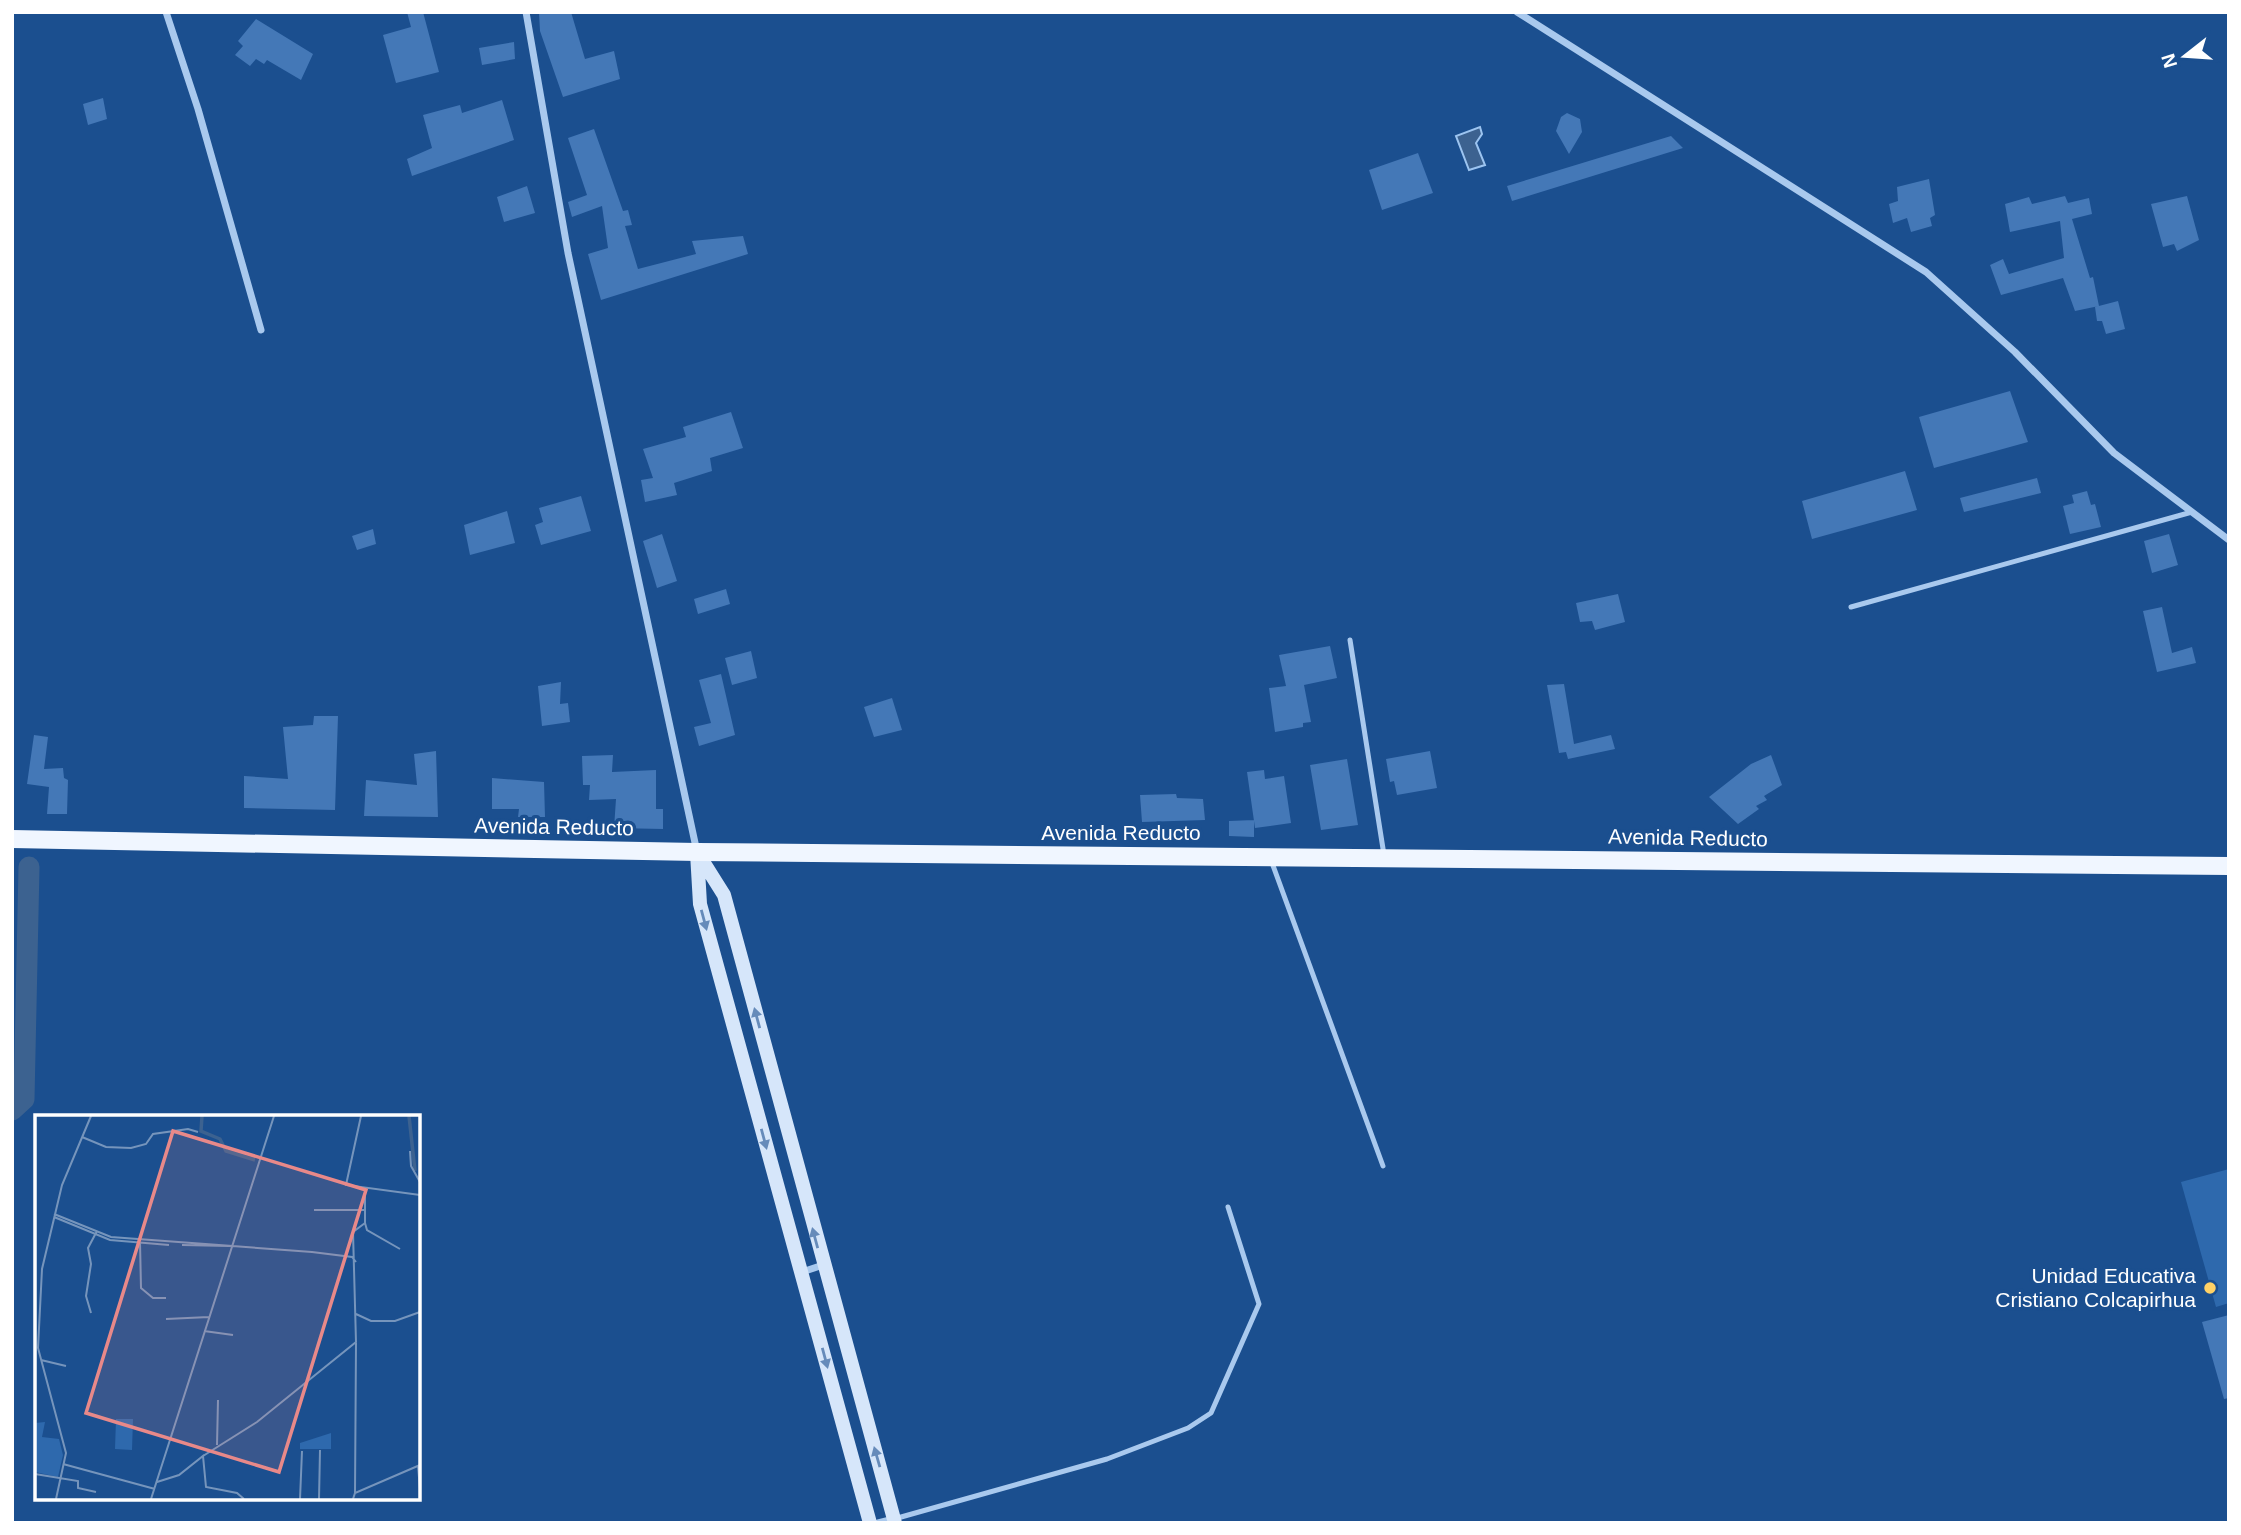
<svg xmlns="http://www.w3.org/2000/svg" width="2241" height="1535" font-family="Helvetica,sans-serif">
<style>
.green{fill:#2e69ad}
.water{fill:#3c6290;stroke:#9cc4f0;stroke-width:2}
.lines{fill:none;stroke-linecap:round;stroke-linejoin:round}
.canal{stroke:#3c6290;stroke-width:21}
.building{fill:#4478b7}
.lane{stroke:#a9c9ee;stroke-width:5}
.street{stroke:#a9c9ee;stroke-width:7}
.secondary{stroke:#d6e6fa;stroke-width:14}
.primary{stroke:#f0f6ff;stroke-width:18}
.oneway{fill:#668bba}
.poi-dot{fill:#ffd166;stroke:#1b4f8f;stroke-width:2.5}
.labels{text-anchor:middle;stroke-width:7;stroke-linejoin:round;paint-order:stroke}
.street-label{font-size:21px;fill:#fff;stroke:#1b4f8f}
.poi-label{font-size:21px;fill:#fff;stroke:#1b4f8f;text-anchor:end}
.inset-river{fill:none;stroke:#3c6290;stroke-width:3.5}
.inset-road{fill:none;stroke:#7695bc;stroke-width:2}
.view{fill:#e88989;fill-opacity:0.15;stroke:#e88989;stroke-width:3.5}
.inset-edge{fill:none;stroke:#fff;stroke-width:3.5}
</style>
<rect width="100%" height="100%" fill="#1b4f8f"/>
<path class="green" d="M2229 1169V1303L2216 1307 2181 1182Z"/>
<path class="water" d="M1480 127 1482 134 1476 143 1485 165 1469 170 1456 136Z"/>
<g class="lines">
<path class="canal" d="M12 1110 24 1099 29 867"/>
</g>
<path class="building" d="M407 12H423L439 72 396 83 383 35 411 27Z
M539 12H571L585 59 614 51 620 79 563 97 540 31Z
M256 19 313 54 301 80 267 60 264 64 256 59 250 66 235 55 243 46 238 41Z
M514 42 515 59 482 65 479 48Z
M103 98 107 119 88 125 83 104Z
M502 100 514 140 412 176 407 159 432 148 423 115 460 105 462 113Z
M1567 113 1580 119 1582 132 1569 154 1556 131 1561 117Z
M594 129 623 211 628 210 632 225 625 226 638 269 696 254 692 241 743 236 748 254 601 300 588 254 608 248 602 206 572 217 568 202 587 195 568 138Z
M1671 136 1683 148 1512 201 1507 186Z
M1418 153 1433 193 1382 210 1369 170Z
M1929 179 1935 215 1930 218 1932 226 1911 232 1907 218 1893 223 1889 204 1898 201 1897 187Z
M527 186 535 213 504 222 497 197Z
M2065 196 2068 203 2089 198 2092 214 2072 219 2090 278 2093 277 2099 306 2075 311 2063 278 2001 295 1990 265 2003 259 2009 274 2064 258 2060 221 2010 232 2005 204 2029 197 2032 204Z
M2187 196 2199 240 2177 251 2174 244 2163 247 2151 204Z
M2118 301 2125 329 2106 334 2102 321H2097L2095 307Z
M2010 391 2028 442 1934 468 1919 417Z
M731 412 743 448 710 458 712 471 674 483 677 495 645 502 641 480 653 478 643 449 686 437 683 427Z
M1905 471 1917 510 1812 539 1802 501Z
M2037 478 2041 493 1964 512 1960 498Z
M2087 491 2091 505 2095 504 2101 527 2070 534 2063 506 2074 503 2072 495Z
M581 496 591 531 541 545 535 525 543 522 539 508Z
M507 511 515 543 470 555 464 525Z
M373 529 376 544 357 550 352 536Z
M662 534 677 581 657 588 643 541Z
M2169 534 2178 565 2152 573 2144 541Z
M726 589 730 604 698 614 694 599Z
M1618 594 1625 622 1595 630 1592 621 1580 622 1576 603Z
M2162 607 2172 653 2192 647 2196 663 2157 672 2143 611Z
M1330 646 1337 678 1304 685 1311 722 1303 723V727L1275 732 1269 688 1286 686 1279 655Z
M751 651 757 678 732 685 725 658Z
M721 674 735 735 699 746 694 727 711 723 699 680Z
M561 682 560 704 568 703 570 722 542 726 538 686Z
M1564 684 1574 744 1611 735 1615 749 1568 759 1566 752 1559 753 1547 685Z
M892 698 902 730 874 737 864 707Z
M314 716H338L335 810 244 808V776L288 779 283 727 313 725Z
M34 735 48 737 44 769 63 768 64 778 68 780 67 814H47L49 787 27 784Z
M436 751 438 817 364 816 366 780 417 785 414 754Z
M1430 751 1437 788 1397 795 1394 781 1390 782 1386 759Z
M613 755 612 772 656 770V809H663V829L614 828 616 799 589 800 590 785H583L582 756Z
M1771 755 1782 785 1764 796 1767 800 1756 806 1759 809 1738 824 1709 797 1751 764Z
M1347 759 1358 825 1321 830 1310 765Z
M1264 770 1265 779 1284 776 1291 823 1255 828 1247 772Z
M492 778 544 782 545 817H518L519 809H492Z
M1176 794 1177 798 1203 799 1205 820 1142 822 1140 795Z
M1254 820V837L1229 836V821Z
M2229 1315V1398L2224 1399 2202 1322Z"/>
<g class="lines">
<path class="lane" d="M1851 607 2192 512
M1350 640 1384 855
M1271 860 1383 1166
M894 1519 1107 1459 1188 1428 1211 1413 1259 1304 1228 1207"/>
<path class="street" d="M166 12 198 109 261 330
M526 12 568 253 697 852
M1517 12 1926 272 2015 352 2114 453 2229 540
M802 1272 823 1265
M878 1523 894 1519"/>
<path class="secondary" d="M697 852 724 895 895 1523
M697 853 700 904 870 1523"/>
<path class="primary" d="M12 839 697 852 2229 866"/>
</g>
<defs><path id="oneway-solid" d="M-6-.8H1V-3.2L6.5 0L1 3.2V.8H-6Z" transform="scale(1.75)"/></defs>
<g class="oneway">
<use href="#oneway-solid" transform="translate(704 920) rotate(75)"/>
<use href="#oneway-solid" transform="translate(757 1018) rotate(-105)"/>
<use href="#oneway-solid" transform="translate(764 1139) rotate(75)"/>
<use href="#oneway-solid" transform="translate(815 1238) rotate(-105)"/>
<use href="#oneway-solid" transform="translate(825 1358) rotate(75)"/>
<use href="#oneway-solid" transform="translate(877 1457) rotate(-106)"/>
</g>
<circle class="poi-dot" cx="2210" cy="1288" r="7"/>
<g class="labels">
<g class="street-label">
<text transform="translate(554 827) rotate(1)" y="7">Avenida Reducto</text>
<text x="1121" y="840">Avenida Reducto</text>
<text transform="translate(1688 838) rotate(1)" y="7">Avenida Reducto</text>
</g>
<g class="poi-label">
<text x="2196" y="1283">Unidad Educativa<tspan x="2196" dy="24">Cristiano Colcapirhua</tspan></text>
</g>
</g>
<g transform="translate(35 1115)">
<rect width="385" height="385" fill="#1b4f8f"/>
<path d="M81 304H98L97 335 80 334ZM10 307 7 322 24 324 28 340 23 362 0 357V308ZM296 318V334H265V328Z" fill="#2e69ad"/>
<path class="inset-river" d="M167 1 166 16 185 24 191 36 220 45M374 1 380 56"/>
<path class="inset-road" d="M326 1 311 70 385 80M47 22 71 32 96 33 111 29 118 19 153 14 163 17M375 36 376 51 385 67M279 95H330M19 99 76 122 277 137 317 142 321 147M19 102 75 125 134 130M330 108 332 115 365 134M105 127 106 173 118 183H131M147 130 194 131M56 198 51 181 56 149 53 133 62 116M321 199 336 206H360L385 197M131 204 174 202M169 216 198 220M6 245 31 251M182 330 183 285M168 341 222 307 321 227 318 117 330 108V73M28 349 120 374M383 351 385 374M0 359 43 366V373L61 377M122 367 144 360 168 341 171 372 202 378 209 384M320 378 321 228M21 384 31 338 3 233 7 154 27 70 56 1M116 384 239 1M265 384 267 336M284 384 285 335M318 384 320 378 385 350"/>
<path class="view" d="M138 16 331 75 244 357 51 298Z"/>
<rect width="385" height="385" class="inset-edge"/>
</g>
<rect width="2241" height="1535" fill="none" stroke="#ffffff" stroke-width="28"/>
<g transform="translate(2185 56) rotate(253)" stroke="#1b4f8f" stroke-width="5" paint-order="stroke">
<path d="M0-5L12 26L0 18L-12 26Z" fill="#ffffff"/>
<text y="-10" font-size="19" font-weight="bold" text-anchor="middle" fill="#ffffff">N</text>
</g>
</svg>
